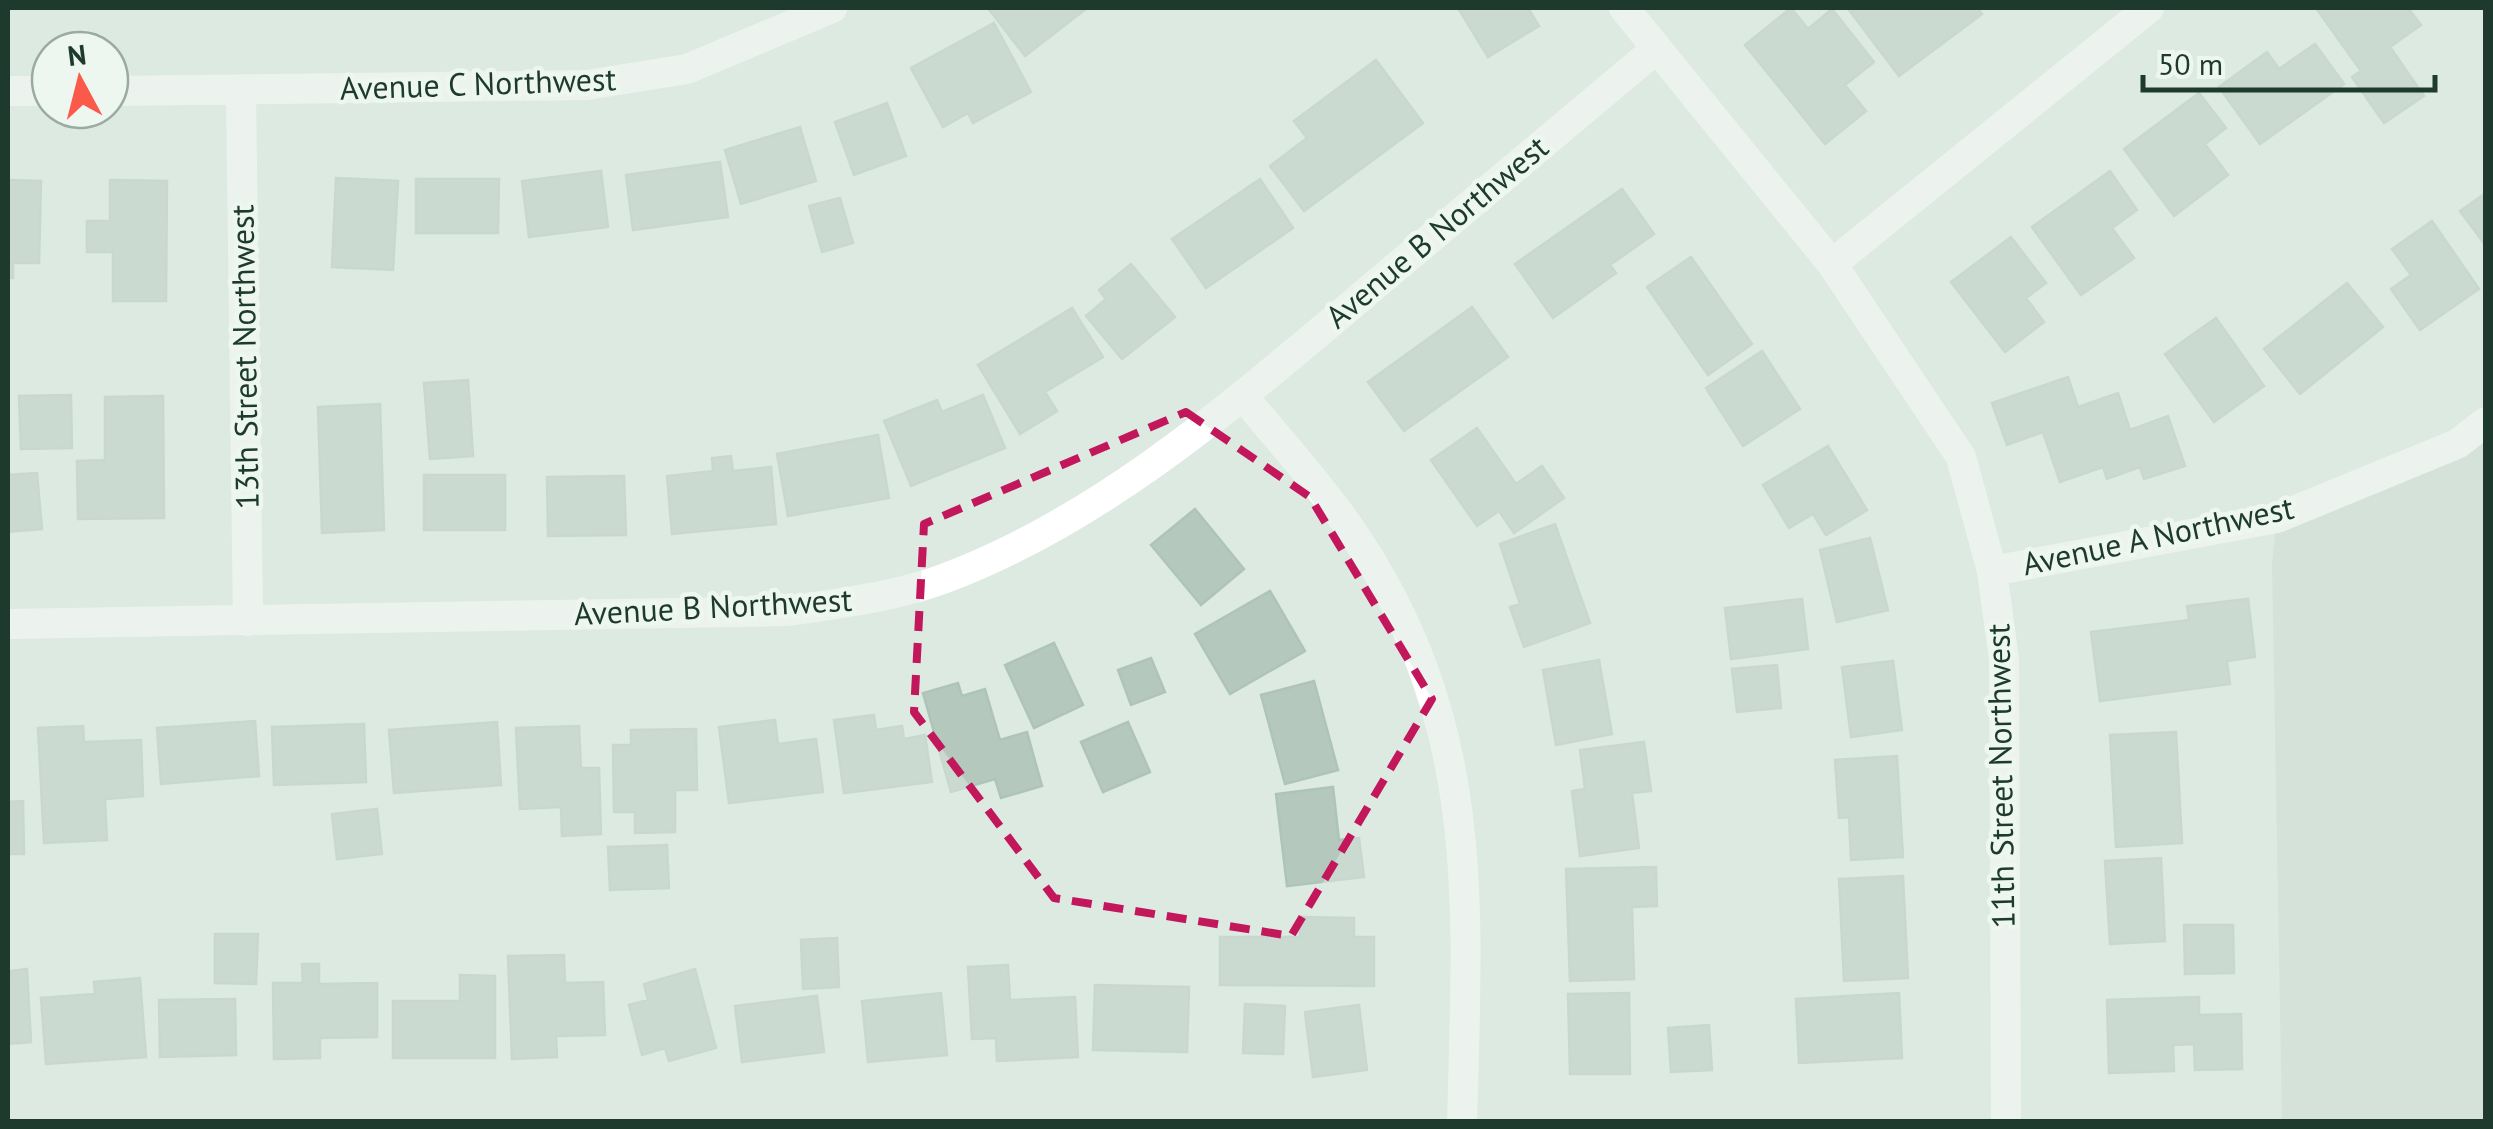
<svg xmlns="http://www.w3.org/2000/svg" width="2493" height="1129" font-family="'PT Sans',sans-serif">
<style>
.built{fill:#cbdad1}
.building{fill:#b5c8bd;stroke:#afc4b8;stroke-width:2.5}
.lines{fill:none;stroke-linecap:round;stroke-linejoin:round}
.minor{stroke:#fff;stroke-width:30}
.marked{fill:none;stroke:#c2185b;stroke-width:8;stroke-dasharray:20 12;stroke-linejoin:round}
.labels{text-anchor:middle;stroke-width:9;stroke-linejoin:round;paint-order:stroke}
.street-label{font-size:32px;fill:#1e3a2e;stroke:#edf7f0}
</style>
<rect width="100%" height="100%" fill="#ddeae2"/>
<path class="built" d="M2485 422V1121H2282L2272 562 2277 518Z"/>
<path class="building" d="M988 8H1087L1025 56Z
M1458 8H1528L1539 26 1488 57Z
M1791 8 1808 29 1832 9 1874 62 1845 85 1866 111 1825 144 1745 45Z
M1853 8H1977L1982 14 1899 76 1849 10Z
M2316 8H2408L2421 25 2390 47 2424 96 2384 123 2352 77 2361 71Z
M994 23 1031 92 973 123 968 113 943 127 911 68Z
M2315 44 2344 84 2260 144 2219 87 2267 52 2279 69Z
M1376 60 1423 123 1304 211 1270 166 1307 138 1294 121Z
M2199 93 2226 128 2205 144 2228 175 2174 216 2124 149Z
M887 103 906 156 854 175 835 122Z
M800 127 816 181 741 204 725 150Z
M720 162 728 217 633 230 626 175Z
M601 171 608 227 529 237 522 181Z
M2110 171 2137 210 2112 228 2134 258 2081 295 2032 227Z
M336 178 398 181 393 270 332 267Z
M416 179H499L498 233H416Z
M1260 179 1293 228 1206 288 1172 239Z
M8 180 41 181 39 263H13V278H8Z
M110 180 167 181 166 301H113V252H87V221H110Z
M1622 189 1654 234 1610 265 1616 273 1553 318 1515 264Z
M2486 193V246L2460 211Z
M840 198 853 243 822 252 809 206Z
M2432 221 2479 289 2420 330 2391 289 2411 275 2392 249Z
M2011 237 2046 283 2026 298 2044 322 2005 352 1951 282Z
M1691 257 1752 344 1708 375 1647 287Z
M1131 264 1175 317 1122 359 1086 316 1106 299 1099 290Z
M2347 283 2383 327 2300 394 2264 349Z
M1472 307 1508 357 1404 431 1368 382Z
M1072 308 1103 357 1045 392 1057 411 1020 434 978 365Z
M2216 318 2264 386 2214 422 2165 354Z
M1762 351 1800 409 1743 446 1706 388Z
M2068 377 2078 407 2118 393 2130 430 2168 416 2185 466 2144 479 2140 467 2107 479 2103 467 2060 482 2043 432 2007 445 1992 403Z
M468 380 473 456 430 459 424 383Z
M71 395 72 448 21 449 19 396Z
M983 395 1005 448 911 486 884 421 937 400 942 412Z
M163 396 164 518 78 519 77 461 105 460V397Z
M380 404 384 530 322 533 318 407Z
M1477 428 1516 484 1542 466 1564 498 1514 533 1499 511 1477 526 1431 460Z
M878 435 889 498 788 516 777 454Z
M1828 446 1867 510 1826 535 1813 514 1789 528 1763 485Z
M731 456 733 471 771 467 776 524 672 534 667 476 713 471 712 458Z
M37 473 42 529 8 532V475Z
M424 475H505V530H424Z
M624 476 626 535 548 536 547 477Z
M1195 509 1244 569 1201 605 1151 545Z
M1555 524 1590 623 1524 647 1510 607 1520 604 1500 544Z
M1870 538 1888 610 1837 622 1820 550Z
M1270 591 1305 651 1230 694 1195 634Z
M1802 599 1808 649 1731 659 1725 608Z
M2248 599 2255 657 2227 661 2230 684 2100 701 2091 632 2189 620 2187 606Z
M1054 643 1083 705 1034 728 1005 665Z
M1151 658 1165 692 1131 705 1118 670Z
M1599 660 1612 734 1556 745 1543 670Z
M1893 661 1902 730 1851 737 1842 667Z
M1777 665 1781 708 1737 712 1732 669Z
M1314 681 1338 770 1285 784 1261 695Z
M958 683 962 696 985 689 1000 740 1027 732 1042 786 1001 798 995 779 951 792 923 693Z
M874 715 876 730 902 726 904 739 925 735 932 782 844 793 834 720Z
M775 720 778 744 816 739 823 792 729 803 719 727Z
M255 721 259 776 161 784 157 728Z
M497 722 501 785 394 793 389 730Z
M1128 722 1150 772 1103 792 1081 742Z
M364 724 366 782 274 785 272 727Z
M83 726 84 742 141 740 143 796 105 799 107 840 44 843 38 728Z
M579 726 581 768H599L601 834 562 836 561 807 520 809 516 728Z
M696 729 697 790H675V832L635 833V812H614L613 745H631V730Z
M2176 732 2182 843 2116 847 2110 735Z
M1644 742 1651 791 1632 793 1639 848 1580 856 1572 791 1585 789 1580 750Z
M1897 756 1903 857 1851 860 1849 817 1839 818 1835 760Z
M1333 787 1339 840 1359 838 1364 877 1287 886 1276 794Z
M23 801 24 854H8V802Z
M377 809 382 854 337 859 332 814Z
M667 845 669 888 610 890 608 847Z
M2161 858 2165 941 2110 944 2105 861Z
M1656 867 1657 906 1632 907 1634 979 1570 981 1566 869Z
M1903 876 1908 978 1844 981 1839 879Z
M1300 917 1354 918V937H1374V986L1220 985V937H1300Z
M2184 925H2233L2234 973 2185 974Z
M215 934H258L256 984 215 983Z
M837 938 839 987 803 989 801 940Z
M564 955 565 983 603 982 605 1035 556 1036 557 1057 512 1059 508 956Z
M302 964H319V984L377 983V1037L320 1038V1058L274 1059 273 983H303Z
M1008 965 1010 1000 1075 997 1078 1057 997 1061 996 1038 972 1039 968 967Z
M27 969 31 1042 8 1044V981L12 980 11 971Z
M695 969 716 1048 669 1061 665 1048 642 1055 629 1005 648 1000 644 984Z
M460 975 495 976V1058H393V1001H460Z
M140 978 146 1057 46 1064 41 998 95 994 94 982Z
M1095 985 1189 987 1187 1052 1093 1050Z
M941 993 947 1055 868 1062 862 1001Z
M1629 993 1630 1074H1570L1568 994Z
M1899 993 1902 1058 1799 1063 1796 999Z
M817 996 824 1052 742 1062 735 1006Z
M2199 997V1015L2241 1014 2242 1069 2195 1070 2194 1044 2173 1045 2174 1071 2109 1073 2107 1000Z
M235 999 236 1055 160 1057 159 1000Z
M1245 1004 1285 1006 1283 1054 1243 1053Z
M1359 1005 1367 1070 1313 1077 1305 1012Z
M1709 1025 1712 1070 1671 1072 1668 1028Z"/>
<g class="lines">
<path class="minor" d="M1624 8 1832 264 1961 457 1992 571 2004 659 2006 1122
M8 91H50
M110 91 587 85 687 69 832 8
M241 92 248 621
M1832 264 2149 8
M1243 396C1278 439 1317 481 1349 527 1482 720 1468 900 1462 1122
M1992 571 2277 518 2457 444 2486 422
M8 624 788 611C841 603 894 597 943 579 1099 521 1230 407 1355 302 1455 217 1556 133 1656 49"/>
</g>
<path d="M0 0H2493V1129H0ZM1186 412 1310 497 1432 699 1291 936 1054 898 914 712 924 524Z" fill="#ddeae2" fill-opacity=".55" fill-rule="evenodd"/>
<path class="marked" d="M1186 412 1310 497 1432 699 1291 936 1054 898 914 712 924 524Z"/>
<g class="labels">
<g class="street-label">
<text transform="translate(478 84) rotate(-2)" y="11">Avenue C Northwest</text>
<text transform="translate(1437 232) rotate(-40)" y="11">Avenue B Northwest</text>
<text transform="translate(245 357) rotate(-91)" y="11">13th Street Northwest</text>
<text transform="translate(2158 536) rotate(-12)" y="11">Avenue A Northwest</text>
<text transform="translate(713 607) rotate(-3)" y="11">Avenue B Northwest</text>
<text transform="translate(2001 776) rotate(-91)" y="11">11th Street Northwest</text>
</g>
</g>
<rect width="2493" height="1129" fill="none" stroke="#1e3a2e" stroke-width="20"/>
<g transform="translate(80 80) rotate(353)"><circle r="48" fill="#edf7f0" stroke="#9aaba2" stroke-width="2.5"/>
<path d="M0-8L18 38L0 25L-18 38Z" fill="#fb5949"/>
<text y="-15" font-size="28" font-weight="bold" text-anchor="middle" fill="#1e3a2e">N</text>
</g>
<path d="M2143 75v15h292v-15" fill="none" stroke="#1e3a2e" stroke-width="5"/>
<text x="2158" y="75" font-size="30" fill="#1e3a2e" stroke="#edf7f0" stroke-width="8" paint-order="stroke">50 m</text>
</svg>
